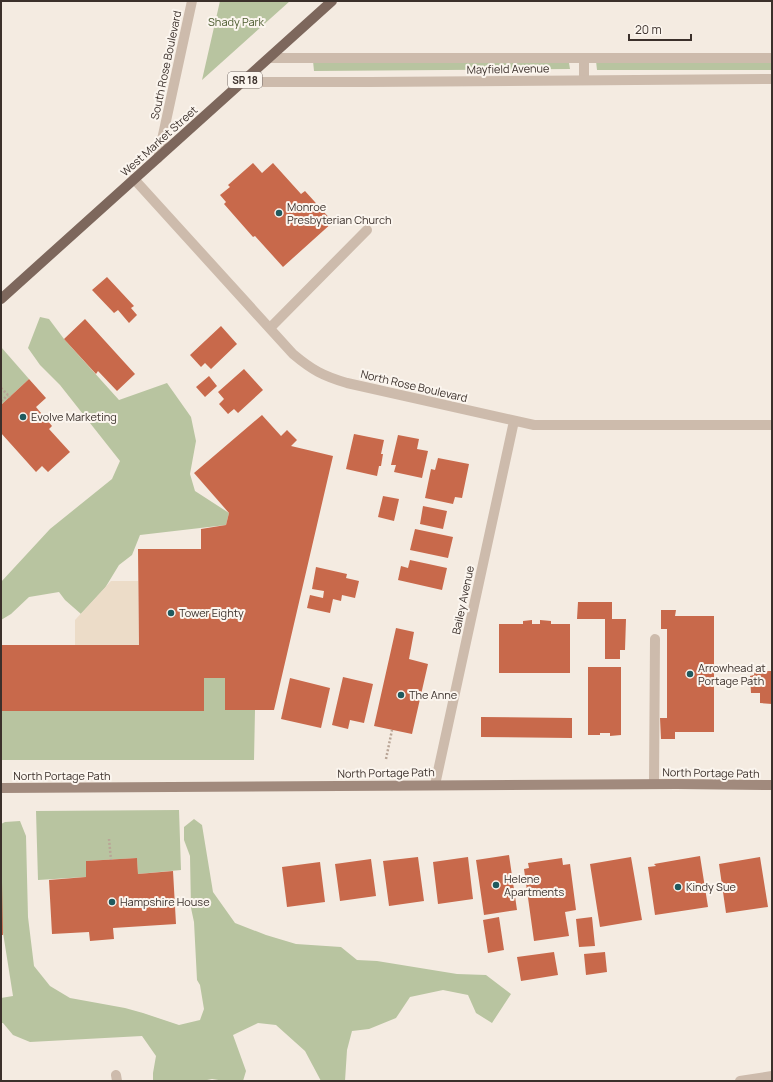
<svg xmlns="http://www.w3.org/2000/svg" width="773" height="1082" font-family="Manrope,sans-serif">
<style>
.green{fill:#b8c4a0}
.plaza{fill:#ecdcc8}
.building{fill:#c8694b}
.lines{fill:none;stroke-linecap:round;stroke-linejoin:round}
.path{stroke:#b9a596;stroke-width:2.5;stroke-dasharray:2 2;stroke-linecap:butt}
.lane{stroke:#cdbbac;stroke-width:10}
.street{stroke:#cdbbac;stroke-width:10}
.secondary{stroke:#a18a7d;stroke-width:10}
.primary{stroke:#7d675c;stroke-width:10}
.poi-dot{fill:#1f5a5e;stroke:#fbf5ee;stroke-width:1.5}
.labels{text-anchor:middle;stroke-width:4;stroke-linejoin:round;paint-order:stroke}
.shield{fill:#fbf5ee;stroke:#756b66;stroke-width:1}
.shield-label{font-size:10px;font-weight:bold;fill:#3b302b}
.park-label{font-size:11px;fill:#4a5a2e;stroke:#fbf5ee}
.street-label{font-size:11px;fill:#3b302b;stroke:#fbf5ee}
.poi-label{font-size:11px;fill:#3b302b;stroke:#fbf5ee;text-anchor:start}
</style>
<rect width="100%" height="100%" fill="#f4ebe1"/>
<path class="green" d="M220 1H290L202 80Z
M313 61 569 63 570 69 314 71Z
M596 61 772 62V70H597Z
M40 317 49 319 64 339 119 400 167 383 191 417 196 441 190 474 195 491 229 513 226 525 140 535 132 555 119 565 105 588 81 614 65 600 59 592 29 597 11 614 1 620V582L50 529 112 479 120 461 60 385 40 365 28 348Z
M1 347 29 379 1 405Z
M204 678H225V710H255L254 760H1V711H204Z
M179 810 181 870 138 874 137 858 86 861V877L38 880 36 811Z
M194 819 202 825 213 892 235 923 266 935 296 944 341 947 357 960 377 961 457 974 486 975 511 994 492 1023 476 1013 468 995 443 990 410 997 396 1018 369 1029 352 1031 347 1050 345 1081H321L305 1051 276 1025 258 1023 233 1035 246 1071 243 1081H225L212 1079 202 1081H153V1073L156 1056 142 1036 30 1042 13 1035 3 1023H1V998L13 996 1 920V824L5 822 20 821 26 836 28 917 34 966 50 986 70 998 125 1008 143 1013 179 1025 200 1020 204 1009 200 985 197 980 194 922 191 908 190 856 184 840V827Z"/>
<path class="plaza" d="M111 581H138L139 645H75V620Z"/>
<path class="building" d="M253 163 262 173 273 163 301 194 305 191 333 222 283 267 255 236 253 237 224 204 226 202 220 195 230 187 228 185Z
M107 277 134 306 131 308 137 315 129 323 118 310 114 313 92 290Z
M85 319 135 374 117 391 98 371 96 374 64 339Z
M221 326 237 344 211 369 205 363 201 367 190 355Z
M244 369 263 390 238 413 234 409 228 414 219 404 224 399 218 392Z
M209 376 217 386 205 397 196 387Z
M29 379 46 398 36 407 52 426 49 429 70 452 48 472 42 466 36 472 1 433V405Z
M262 415 281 436 287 430 297 440 291 446 333 456 274 710H225V678H204V711H1V645H139L138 549H201V529L226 525 229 513 194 473Z
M354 434 384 440 381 454H383L381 466H379L377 476 346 469Z
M398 435 419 439 417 449 428 451 422 478 394 472 396 465H391Z
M438 458 469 464 462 498 455 497 453 504 425 498 431 469 435 470Z
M383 496 399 499 394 521 378 517Z
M423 506 447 511 443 529 420 524Z
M415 529 453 537 448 558 410 550Z
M410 560 447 568 442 590 398 580 401 566 408 568Z
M316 567 347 574 346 578 359 581 355 598 342 595 341 601 333 599 330 613 307 608 310 595 323 598 324 591 312 589Z
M578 602H612V619H626L625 650H620V659H605V619H577Z
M661 610H676L675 616H714V732H675V739H661L660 718H667V629H661Z
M532 620V624H540V620L551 621V624H570V673H499V624H523V621Z
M396 628 414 632 409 659 428 664 412 734 374 726Z
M588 667H621V735L610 736V733H600V735H588Z
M755 671H771V676H772V704L760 703V693H751L750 676 754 675Z
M343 677 373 684 364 723 350 720 348 729 332 725Z
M290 678 330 688 321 728 281 719Z
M481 717 572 718V738L481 737Z
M509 855 517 910 484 915 476 860Z
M700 856 708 907 655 915 648 867 656 866 654 864Z
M418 857 424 901 389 906 383 861Z
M468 857 473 899 438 904 433 862Z
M631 857 642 920 600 927 590 864Z
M760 857 768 907 726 913 719 864Z
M137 858 138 874 173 871 176 924 113 928 114 939 90 941 89 932 52 934 49 880 86 877V861Z
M562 858 563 865 570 864 576 910 565 912 569 936 534 941 524 869 529 868 528 863Z
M371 859 376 896 340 901 335 864Z
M320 862 325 902 287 907 282 867Z
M1 883H2L3 935H1Z
M499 917 504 950 488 953 483 920Z
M592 917 595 946 579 947 576 919Z
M554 952 558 975 521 981 517 957Z
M605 952 607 972 586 975 584 954Z"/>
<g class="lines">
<path class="path" d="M1 388 10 397
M1 401 8 395
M386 759 392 730
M109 839 111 860"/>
<path class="lane" d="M584 58V80
M270 328 367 230
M654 784 655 639
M116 1075 117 1081"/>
<path class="street" d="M270 58H772
M244 82H370L772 79
M158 158 192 1
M134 179 293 354C312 370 323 376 347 383L534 425H772
M435 785 514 421
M740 1081 772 1076"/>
<path class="secondary" d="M1 788 677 784 772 785"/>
<path class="primary" d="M1 299 332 1"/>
</g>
<g class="poi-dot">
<circle cx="279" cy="213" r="4"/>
<circle cx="23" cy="417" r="4"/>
<circle cx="171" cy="613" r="4"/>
<circle cx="690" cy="674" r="4"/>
<circle cx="401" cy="695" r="4"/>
<circle cx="496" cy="885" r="4"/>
<circle cx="678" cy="887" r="4"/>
<circle cx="112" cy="902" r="4"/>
</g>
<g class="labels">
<rect class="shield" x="228" y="72" width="34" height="16" rx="3"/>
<g class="shield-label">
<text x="245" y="84">SR 18</text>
</g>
<g class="park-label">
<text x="236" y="26">Shady Park</text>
</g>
<g class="street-label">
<text transform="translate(166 65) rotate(-78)" y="4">South Rose Boulevard</text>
<text transform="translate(508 69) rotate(-1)" y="4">Mayfield Avenue</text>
<text transform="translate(159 141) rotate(-42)" y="4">West Market Street</text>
<text transform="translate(414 386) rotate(13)" y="4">North Rose Boulevard</text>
<text transform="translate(463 600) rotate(-78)" y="4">Bailey Avenue</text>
<text transform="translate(386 773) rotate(-1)" y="4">North Portage Path</text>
<text transform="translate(711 773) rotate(1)" y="4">North Portage Path</text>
<text x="62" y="780">North Portage Path</text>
</g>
<g class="poi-label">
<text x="287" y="211">Monroe<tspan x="287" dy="13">Presbyterian Church</tspan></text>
<text x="31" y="421">Evolve Marketing</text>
<text x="179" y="617">Tower Eighty</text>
<text x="698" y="672">Arrowhead at<tspan x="698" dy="13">Portage Path</tspan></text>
<text x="409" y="699">The Anne</text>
<text x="504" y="883">Helene<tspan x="504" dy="13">Apartments</tspan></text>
<text x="686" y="891">Kindy Sue</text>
<text x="120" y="906">Hampshire House</text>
</g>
</g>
<rect width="773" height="1082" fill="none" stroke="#3b302b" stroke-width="4"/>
<path d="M629 34v6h62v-6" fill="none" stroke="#3b302b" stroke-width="2"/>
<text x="635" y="34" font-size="12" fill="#3b302b" stroke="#fbf5ee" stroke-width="3" paint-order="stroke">20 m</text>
</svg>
